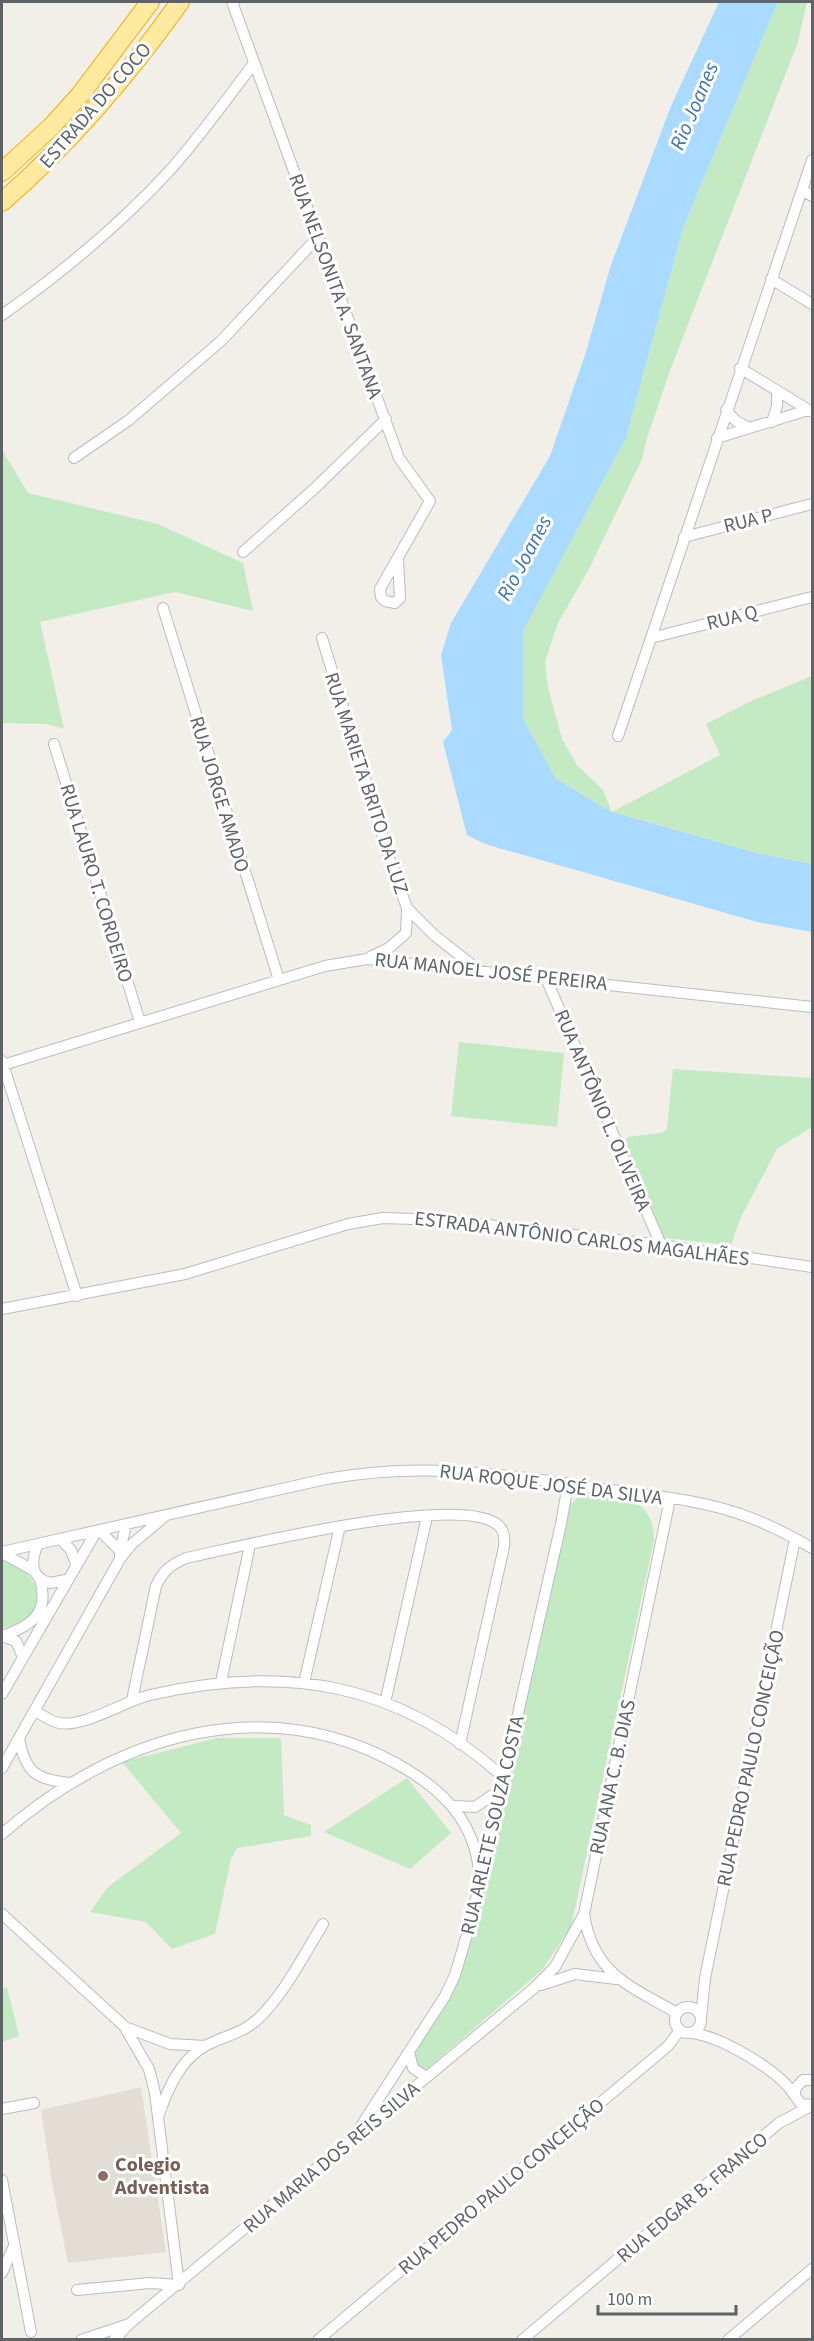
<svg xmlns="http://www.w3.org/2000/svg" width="814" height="2341" font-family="'Source Sans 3',sans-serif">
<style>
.education{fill:#e2ded5}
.green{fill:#c3eac3}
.water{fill:#aadaff}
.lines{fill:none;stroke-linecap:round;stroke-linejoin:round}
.minor-casing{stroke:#b9bdc1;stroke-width:12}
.trunk-casing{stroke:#f9aa00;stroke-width:20}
.minor{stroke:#fff;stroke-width:10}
.trunk{stroke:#ffeaa0;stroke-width:18}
.education-dot{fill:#8d6e63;stroke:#fff;stroke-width:2}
.labels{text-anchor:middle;stroke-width:6;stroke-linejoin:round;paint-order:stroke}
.street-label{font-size:20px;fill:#5e6368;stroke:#fff}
.education-label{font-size:20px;font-weight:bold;fill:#785e54;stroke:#fff;text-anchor:start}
.water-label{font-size:21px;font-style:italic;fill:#3b74b1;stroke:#fff}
</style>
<rect width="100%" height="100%" fill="#f1efe7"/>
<path class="education" d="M141 2087 166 2252 68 2263 52 2183 41 2110Z"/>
<path class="green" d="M778 2H807L798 42 671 368 647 438 642 459 589 569 558 623 545 662 548 688 562 739 577 765 603 790 612 812 720 755 706 724 749 702 812 676V864L757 853 612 812 556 779 523 720 522 631 626 438 683 228Z
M2 450 28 493 158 524 243 563 253 611 175 592 40 622 64 729 47 724 2 723Z
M459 1042 564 1053 557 1127 451 1116Z
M673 1069 812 1078V1127L777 1149 740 1219 731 1245 664 1238 625 1142 627 1137 661 1133 667 1129Z
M582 1493C618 1497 653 1493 654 1540L571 1927 542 1970 428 2068 420 2069 413 2061V2052L449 1997 568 1507Z
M2 1560 26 1572 36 1586 37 1609 21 1624 2 1628Z
M217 1738H281L284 1815 311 1825V1836L237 1848 231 1859 215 1934 172 1949 146 1922 90 1912 108 1887 181 1833 122 1762Z
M407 1778 451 1833 410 1869 324 1832Z
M7 1987 19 2036 2 2042V1990Z"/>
<path class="water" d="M719 2H778L683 228 626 438 523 631V719L556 779 612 812 757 853 812 864V932L757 922 485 844 467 835 443 742 452 730 441 655 451 623 550 456 585 355 611 265 671 106Z"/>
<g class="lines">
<defs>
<path id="minor" d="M232 2 399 458 430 501 380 589 381 597 385 601 395 603 400 598 398 559
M802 190 812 196
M771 279 812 304
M2 315C63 272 121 224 172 168 201 135 227 99 254 63
M740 368 812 412
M726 410 736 421 749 428
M772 422 777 406V391
M717 438 808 410
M74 458 129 420 221 341 319 236
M684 537 812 504
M243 552 314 489 386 419
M163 608 279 980
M322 638 390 861 407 908 434 935 476 968
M651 638 812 597
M618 736 812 160
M54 744 140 1022
M370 957 389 948 406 933 407 909
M545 976 661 1245
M2 1061 77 1296
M3 1065 325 966 367 959 812 1007
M2 1309 185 1274 348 1224 383 1218 444 1220 661 1245 812 1267
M670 1499 584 1914C593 1974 630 1986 677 2013
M100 1531 120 1551V1559
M61 1540 71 1550 76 1564
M37 1546C31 1562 30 1577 50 1583L66 1580
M120 1551 126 1525
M2 1552 326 1479C418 1462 498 1473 590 1487 643 1495 701 1498 751 1518 772 1526 793 1537 812 1548
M2 1553 33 1570
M2 1636C31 1626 50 1614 40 1579
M2 1636 16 1641 22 1655
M221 1682 250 1545
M304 1683 340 1526
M2 1694 96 1532
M132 1700 156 1586C163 1571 170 1565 186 1558 239 1547 460 1492 498 1525 505 1531 505 1539 504 1547L460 1744
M385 1703 427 1517
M35 1711C42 1715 50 1721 59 1723 83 1728 125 1701 150 1695 285 1664 398 1682 503 1777
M19 1738C25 1772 36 1780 70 1783
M2 1768 120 1559 132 1544 163 1518
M454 1806 475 1807 500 1790
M2 1834C115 1735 269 1687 406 1769 446 1793 474 1823 479 1871
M2 1914 124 2026 149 2069 155 2093 179 2285 150 2283 77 2290
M541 1985 575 1974 616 1979
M675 2020a13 13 0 1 1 26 0a13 13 0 1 1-26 0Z
M701 2018 705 1978 795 1539
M125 2027 170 2044 205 2046
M693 2033C723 2038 779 2070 795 2096
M409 2052 413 2068 426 2077
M812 2080H803L795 2089V2096L801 2104 812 2105
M2 2109 34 2103
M159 2114C168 2089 180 2060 205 2046 223 2036 242 2034 258 2019 285 1993 303 1956 323 1924
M352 2140 445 1996 455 1975 471 1921 561 1524 568 1484
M2 2180 31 2332
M2 2273 14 2246
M81 2340 126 2325
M114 2340 129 2324 533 1989 555 1967 584 1914
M318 2340 668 2046 680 2030
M522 2340 779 2123 811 2106
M728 2340 812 2269"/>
<path id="trunk" d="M2 172 51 127 80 95 150 2
M2 202C70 143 128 75 180 2"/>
</defs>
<use href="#minor" class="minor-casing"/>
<use href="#trunk" class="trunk-casing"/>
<use href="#minor" class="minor"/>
<use href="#trunk" class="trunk"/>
</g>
<circle class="education-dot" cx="103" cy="2176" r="6"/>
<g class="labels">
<g class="street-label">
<text transform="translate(95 105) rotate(-49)" y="7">ESTRADA DO COCO</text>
<text transform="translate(336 286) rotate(70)" y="7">RUA NELSONITA A. SANTANA</text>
<text transform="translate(748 520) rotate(-14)" y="7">RUA P</text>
<text transform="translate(732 617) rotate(-14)" y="7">RUA Q</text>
<text transform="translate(367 783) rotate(72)" y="7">RUA MARIETA BRITO DA LUZ</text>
<text transform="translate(220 794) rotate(73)" y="7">RUA JORGE AMADO</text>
<text transform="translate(97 883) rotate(73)" y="7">RUA LAURO T. CORDEIRO</text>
<text transform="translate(491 971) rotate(6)" y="7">RUA MANOEL JOSÉ PEREIRA</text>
<text transform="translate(603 1110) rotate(67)" y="7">RUA ANTÔNIO L. OLIVEIRA</text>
<text transform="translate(582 1238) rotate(7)" y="7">ESTRADA ANTÔNIO CARLOS MAGALHÃES</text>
<text transform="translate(551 1484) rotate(7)" y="7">RUA ROQUE JOSÉ DA SILVA</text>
<text transform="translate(750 1758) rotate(-78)" y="7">RUA PEDRO PAULO CONCEIÇÃO</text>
<text transform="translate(612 1777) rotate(-78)" y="7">RUA ANA C. B. DIAS</text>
<text transform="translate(492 1825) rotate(-77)" y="7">RUA ARLETE SOUZA COSTA</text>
<text transform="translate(331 2157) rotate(-40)" y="7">RUA MARIA DOS REIS SILVA</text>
<text transform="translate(501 2186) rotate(-40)" y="7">RUA PEDRO PAULO CONCEIÇÃO</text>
<text transform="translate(692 2197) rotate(-40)" y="7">RUA EDGAR B. FRANCO</text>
</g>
<g class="education-label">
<text x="115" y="2171">Colegio<tspan x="115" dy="23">Adventista</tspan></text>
</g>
<g class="water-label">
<text transform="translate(694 106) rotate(-67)" y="7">Rio Joanes</text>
<text transform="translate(524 558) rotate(-62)" y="7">Rio Joanes</text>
</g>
</g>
<rect width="814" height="2341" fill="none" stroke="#5e6368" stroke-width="6"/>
<path d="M598 2305v9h138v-9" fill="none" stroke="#5e6368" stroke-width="3"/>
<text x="607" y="2305" font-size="18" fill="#5e6368" stroke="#ffffff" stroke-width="4.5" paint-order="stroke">100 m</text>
</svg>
